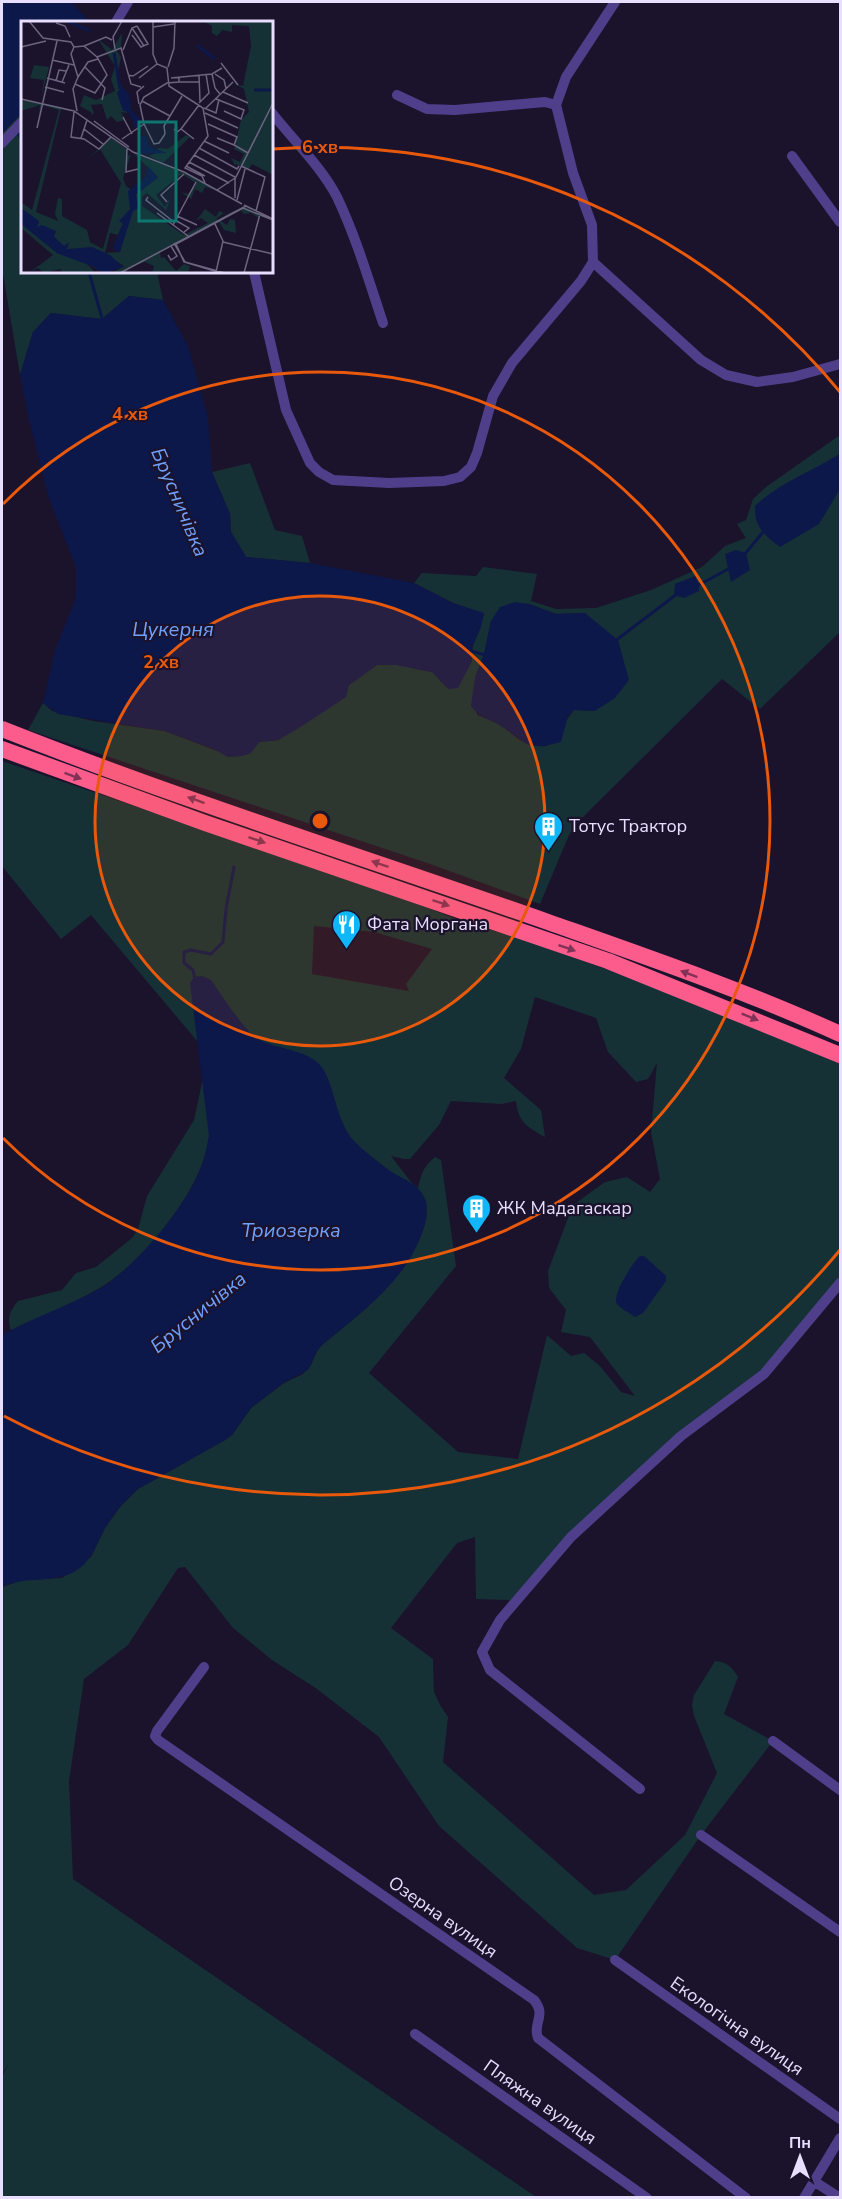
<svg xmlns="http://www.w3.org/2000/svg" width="842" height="2199" font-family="'Nunito Sans',sans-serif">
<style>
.green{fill:#153136;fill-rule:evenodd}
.water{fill:#0d184a}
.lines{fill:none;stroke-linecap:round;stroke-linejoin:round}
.stream{stroke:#0d184a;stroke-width:3}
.minor{stroke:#4f3f8a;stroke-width:10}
.highway{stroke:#fb5c8b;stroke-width:16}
.oneway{fill:#803357}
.ring{fill:none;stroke:#e8590c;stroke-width:3}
.labels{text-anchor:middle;stroke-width:4.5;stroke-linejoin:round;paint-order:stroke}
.poi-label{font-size:18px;fill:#e8defe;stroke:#1b122c;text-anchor:start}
.street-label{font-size:18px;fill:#e8defe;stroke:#1b122c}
.water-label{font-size:20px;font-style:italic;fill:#6fa1fc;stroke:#1b122c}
.inset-river{fill:none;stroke:#0d184a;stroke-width:3}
.inset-road{fill:none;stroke:#6d6480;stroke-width:1.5}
.view{fill:#0f766e;fill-opacity:0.15;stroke:#0f766e;stroke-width:3}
.inset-edge{fill:none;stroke:#e8defe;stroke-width:3}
.centre{fill:#e8590c;stroke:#1b122c;stroke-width:3}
.ring-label{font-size:18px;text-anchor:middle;font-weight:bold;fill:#e8590c;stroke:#1b122c;stroke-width:4.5;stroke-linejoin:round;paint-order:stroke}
</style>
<rect width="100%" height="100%" fill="#1b122c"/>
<path class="green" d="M22 113V272H157L163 300 129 296 102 319 51 313 33 332 20 375 2 268V133Z
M840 435V454L812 471 839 491 840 489V632L760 709 722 679 576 824 569 835 540 904 430 864 28 730 43 703 52 711 93 721 165 731 217 751H252L259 742 278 740 345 697 349 685 377 665H397L432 672 472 661C470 644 480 630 484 614L453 603 414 583 422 573 476 576 483 567 537 574 531 601 556 609 596 608 651 590 702 567 725 546 746 538 737 524 746 520 753 499 766 487ZM529 604 556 614 585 613 595 711 574 710 547 746C523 748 518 737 500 725 493 721 485 718 477 715L475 678 484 654 491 621Z
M250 463 275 530 302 536 310 563 246 557 231 532 230 514 212 472Z
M2 761 387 892 466 923 525 940 661 989 840 1061V1283L764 1374 681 1436 571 1537 513 1604 508 1600 476 1599 475 1537 457 1543 391 1628 433 1659 434 1692 440 1705 448 1717 443 1762 594 1895 626 1890 685 1835 717 1773 694 1716 692 1705 694 1695 715 1661C727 1662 732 1667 738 1677L724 1714 773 1741 701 1835 615 1960 577 1948 439 1826 379 1737 317 1689 272 1660 233 1628 185 1567 178 1568 128 1645 84 1679 69 1781 73 1879 536 2197H2V2076L10 2062 2 2074V1587L23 1580 62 1578 91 1557 105 1528 120 1507 138 1489 225 1440 232 1435 251 1408 284 1383 303 1374 311 1365 317 1351 322 1345C359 1314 399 1286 419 1240 425 1227 429 1214 425 1199L200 1021 198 1042 91 915 61 939 2 866ZM314 926 374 932 432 949 406 984 409 991 312 974ZM535 997 596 1018 608 1052 636 1082 648 1079 657 1063 651 1132 660 1179 650 1192 627 1177 605 1182 573 1205 548 1271 549 1288 566 1310 561 1332 590 1337 635 1396 621 1392 600 1366 584 1353 571 1356 547 1335 518 1459 458 1452 369 1373 456 1266 441 1160 435 1157C423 1167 421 1174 418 1188L411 1182 391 1156 404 1159H410L439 1125 451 1101 502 1104 516 1101C518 1122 527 1127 545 1137L541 1110 504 1078 521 1049ZM640 1256 644 1257 666 1276 619 1288Z
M203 1078C205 1097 211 1119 209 1137 204 1188 142 1264 98 1289 71 1305 39 1317 11 1330 6 1319 11 1309 18 1301L62 1290 76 1273 96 1267 132 1238 138 1229 147 1196 194 1120Z"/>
<path class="water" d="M2 2H71L90 22H22V113L2 133Z
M129 296 163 300 188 346 208 418 212 472 230 514 231 532 246 557 310 563 414 583 453 603 484 613 481 627 471 650 472 661 458 688 448 689 432 672 397 665H377L349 685 346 697 299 728 278 740 259 742 251 753 242 756 228 757 214 749 165 731 58 714 43 703 55 650 76 598V567L49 499 29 420 20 375 33 332 51 313 102 319Z
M840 454V489L819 524 780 547C764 535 754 527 755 506 779 483 812 471 840 454Z
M736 550 746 553 750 570 731 582 725 554Z
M695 576 699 585V591L684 598 674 595 675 584Z
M515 602 529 604 556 614 585 613 618 640 629 680 615 698 595 711 574 710 568 716 561 742C522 753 527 740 498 724 487 717 479 718 471 706L475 678 484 654 491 621 500 607Z
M202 976 211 980C222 995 244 1032 260 1040 277 1049 304 1049 319 1064 335 1080 334 1120 355 1142 366 1153 378 1162 390 1171 402 1179 416 1182 423 1195 430 1206 426 1219 423 1230 406 1282 361 1312 322 1345L317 1351 308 1370 283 1383 251 1408 232 1435 225 1440 138 1489C125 1500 114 1513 105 1528 96 1543 93 1560 77 1570 55 1585 26 1575 2 1587V1335C32 1318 66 1307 97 1290 131 1272 179 1214 196 1179 203 1165 206 1151 209 1136L190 983 194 977Z
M640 1256H644L666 1276V1281L643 1313 635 1317C630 1313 618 1308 616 1302 614 1292 633 1262 640 1256Z"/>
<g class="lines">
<path class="stream" d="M17 132 22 140
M89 272 103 322
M744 555 763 532
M697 586 730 568
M615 641 677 594
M468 650 488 656
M195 979 193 970 184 963V952L191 950 211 954 223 942 226 909 234 867"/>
<path class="minor" d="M116 22 128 2
M397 95 427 109 455 110 545 102 556 105
M272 113C293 140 321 166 337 197 356 237 369 281 383 323
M2 143 22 122
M792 156 840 222
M593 262 701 360 726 375 757 382 793 377 840 364
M593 262 592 225 573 173 556 105 566 77 615 2
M254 272 286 410 310 463 319 472 333 480 389 483 444 481 460 477 471 467 477 453 493 396 512 363 581 281 593 262
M204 1667 157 1731 155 1736 158 1740 534 2000C547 2016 532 2023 538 2038L746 2198
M773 1741 840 1790
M640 1789 490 1670 482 1652 500 1620 571 1537 681 1436 764 1374 840 1283
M701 1835 840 1932
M615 1960 840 2119
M415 2034 647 2198
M815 2182 840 2198
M804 2198 840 2138"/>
<path class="highway" d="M2 729C181 800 366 858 548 922 647 957 746 991 840 1034
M2 749 205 823 608 961 840 1055"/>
</g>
<defs><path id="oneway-solid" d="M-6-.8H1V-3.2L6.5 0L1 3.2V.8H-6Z" transform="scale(1.5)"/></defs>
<g class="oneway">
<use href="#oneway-solid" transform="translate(73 776) rotate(20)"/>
<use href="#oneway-solid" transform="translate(196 800) rotate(-160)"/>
<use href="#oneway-solid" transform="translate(257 840) rotate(19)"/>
<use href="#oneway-solid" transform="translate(380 864) rotate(-161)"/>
<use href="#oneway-solid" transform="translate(441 903) rotate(19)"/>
<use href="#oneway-solid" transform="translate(567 948) rotate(19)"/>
<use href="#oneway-solid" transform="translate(689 974) rotate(-159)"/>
<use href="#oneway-solid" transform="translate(750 1017) rotate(22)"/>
</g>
<circle cx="320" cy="821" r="225" fill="#e8590c" fill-opacity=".12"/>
<g class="ring">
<circle cx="320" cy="821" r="225"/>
<path d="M3 504A449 449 0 1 1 3 1138"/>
<path d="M840 1250A674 674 0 0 1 4 1416M273 149A674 674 0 0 1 840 392"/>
</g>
<defs>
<symbol id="building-pin" viewBox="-11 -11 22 30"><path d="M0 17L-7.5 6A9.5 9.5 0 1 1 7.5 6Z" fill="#0fb7f9" stroke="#1b122c"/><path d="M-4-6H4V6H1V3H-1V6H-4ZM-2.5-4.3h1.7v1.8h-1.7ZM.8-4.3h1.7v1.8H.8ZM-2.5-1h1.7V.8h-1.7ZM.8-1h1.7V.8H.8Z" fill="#fff"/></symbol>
<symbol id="restaurant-pin" viewBox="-11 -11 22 30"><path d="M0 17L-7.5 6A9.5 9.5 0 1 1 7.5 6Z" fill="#0fb7f9" stroke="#1b122c"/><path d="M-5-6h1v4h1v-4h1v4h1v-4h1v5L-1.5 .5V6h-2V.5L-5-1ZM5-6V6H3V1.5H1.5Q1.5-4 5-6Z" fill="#fff"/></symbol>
</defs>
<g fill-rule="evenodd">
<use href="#building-pin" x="532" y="810" width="33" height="45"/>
<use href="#restaurant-pin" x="330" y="908" width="33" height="45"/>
<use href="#building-pin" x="460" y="1192" width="33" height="45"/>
</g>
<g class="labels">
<g class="poi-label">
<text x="569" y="832">Тотус Трактор</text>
<text x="367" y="930">Фата Моргана</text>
<text x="497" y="1214">ЖК Мадагаскар</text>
</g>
<g class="street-label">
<text transform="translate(443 1917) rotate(35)" y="6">Озерна вулиця</text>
<text transform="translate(737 2026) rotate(35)" y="6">Екологічна вулиця</text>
<text transform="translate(540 2102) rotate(35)" y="6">Пляжна вулиця</text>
</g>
<g class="water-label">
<text transform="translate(180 502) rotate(67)" y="7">Брусничівка</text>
<text x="173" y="636">Цукерня</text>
<text x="291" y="1237">Триозерка</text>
<text transform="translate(198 1312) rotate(-39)" y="7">Брусничівка</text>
</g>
</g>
<g transform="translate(21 21)">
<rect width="252" height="252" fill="#1b122c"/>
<path d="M182 0H252V80L243 99 252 83V154L231 143 228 148 214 143 216 148 210 137 219 141 223 133 213 128 220 99 228 91 223 68 212 62 222 65 230 25 228 5 211 4V11L201 9 196 15 191 12V5ZM101 12 100 26 95 28 100 36 96 55 101 66 96 72 106 92 100 91 104 99 96 101 90 95 86 99 81 83 70 84 73 92 69 95 71 92 59 85 63 74 75 79 94 70 90 58 94 45 77 18 91 29ZM13 44 28 46 20 77 23 59 9 57ZM0 79 40 86 50 90 40 88 15 191 37 200 34 193 37 177 41 178V195L66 209 69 221 82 228 100 162 79 128 67 138 90 116 106 129V136L110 133 102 157 105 165 116 173 137 156 113 133 163 152 195 169 184 166 181 172 174 168 170 178 160 171 167 173 175 162 161 153 135 174 144 186 150 176 145 189 126 172 121 176V185L163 214 187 202 180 197 175 200 184 188 195 196 198 190 203 192 196 197V199L218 187 217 183 219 188 225 186 238 193V197L230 192 223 193 218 187 200 200 206 204 209 198 214 199 215 212 203 209 198 201 139 231 140 237 143 236 155 250 163 243 169 245 167 252H131L133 245 124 241 102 249 110 252H91L103 245 74 228 69 242 85 252 66 243 75 252H42L39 248 23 252 17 247 8 252 32 234 0 207V199L11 211 18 202 9 193 0 194V181L11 189 38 89 21 84 18 95 19 84 0 90ZM20 204 45 227V232L18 215 31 221ZM101 204 104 208 99 231 84 232 89 212 97 214ZM165 114 169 116 142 142 128 135 137 131V127L147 128Z" fill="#153136" fill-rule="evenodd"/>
<path d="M101 66 108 73 110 88 122 102 115 107 107 90H102L96 72ZM120 115H125L129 126 146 132 120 133ZM127 145 137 157 115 173 118 187 112 190 99 231 94 230 92 226 102 203 98 200 109 188 107 170 125 156ZM0 187 18 200 16 206 21 204 35 210 33 216 43 225 48 221 46 228 71 226 89 234 102 246 85 252 69 241 38 230 0 199Z" fill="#0d184a"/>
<path class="inset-river" d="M46 0 69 10M176 24 194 38M93 32 99 68M233 69H252M0 201 37 231 75 245 82 252"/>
<path class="inset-road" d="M8 0 22 17 50 21 53 26M132 0V33L136 43 146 47 148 65 182 87 187 115 164 147 181 155 184 162M35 2 44 5 49 16M116 5 111 7 123 25M132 6 153 3M111 14 120 26 127 23 116 5M63 25 85 16 91 19M0 26 25 20M53 26 50 33 57 56 52 68 56 90M53 26 63 25 76 36 86 54 74 72 54 63M94 28 92 16 101 0M102 29 111 7M76 36 100 27 110 63 120 66M31 39 53 44M200 42 217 64M64 46 84 67 81 79M147 46 153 27 154 0M191 53 194 67 199 73M194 53 203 59 205 67M107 54 112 55 127 45M178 54 179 80M57 56 67 41 77 38M26 57 44 62M118 57 136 43M150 57 191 53 201 47M35 60 38 49 45 50M41 61 48 44M158 61H179M24 66 43 71M202 71 227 82M0 78 53 90 112 131 163 151 221 183M195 78 223 89 220 98 203 90M121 80 149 95M178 82 188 72 185 53M118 83 116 71 123 65M183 87 195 92 198 78M185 87 212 61M53 91 50 116 63 118 78 128 90 116M184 92 217 107M102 96 111 113M73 100 108 126M123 103 133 123 138 122 144 113M187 103 216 116 213 124 227 132M16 107 36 20M63 108 82 123M153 108 156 111 160 108 173 118M160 108 178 84M144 113 143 105 161 75M60 117 66 99M196 117 213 124M101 118 123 103 119 84 123 76 146 62 158 61V56M183 120 208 132M178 127 216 148 218 145M106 128 105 151 117 148M173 134 214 156M168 141 208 162M165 145 184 155M220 145 244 156 235 190M196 169 214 157M127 176 125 179 153 201M214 177V158L252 82M216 179 224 148M146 181 140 174 163 153M223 184 252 198M136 192 167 215M156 195 176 204M154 199 168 207 163 211M194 203 202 220 195 251M152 204 175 161M202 221 252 233M153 222 164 241 204 252M147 234 150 239 156 235 150 225M99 252 225 185M200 252 163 241 155 223 222 187 252 199M223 252 239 193"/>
<path class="view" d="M118 101H155V200H118Z"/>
<rect width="252" height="252" class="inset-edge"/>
</g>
<circle cx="320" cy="821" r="9" class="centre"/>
<g class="ring-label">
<text x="320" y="153">6 хв</text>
<text x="130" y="420">4 хв</text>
<text x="161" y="668">2 хв</text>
</g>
<rect width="842" height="2199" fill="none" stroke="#e8defe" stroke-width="6"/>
<g transform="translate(800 2157)" stroke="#1b122c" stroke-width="4.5" paint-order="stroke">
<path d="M0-4.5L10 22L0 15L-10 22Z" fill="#e8defe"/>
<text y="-9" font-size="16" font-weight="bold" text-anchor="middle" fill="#e8defe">Пн</text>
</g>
</svg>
